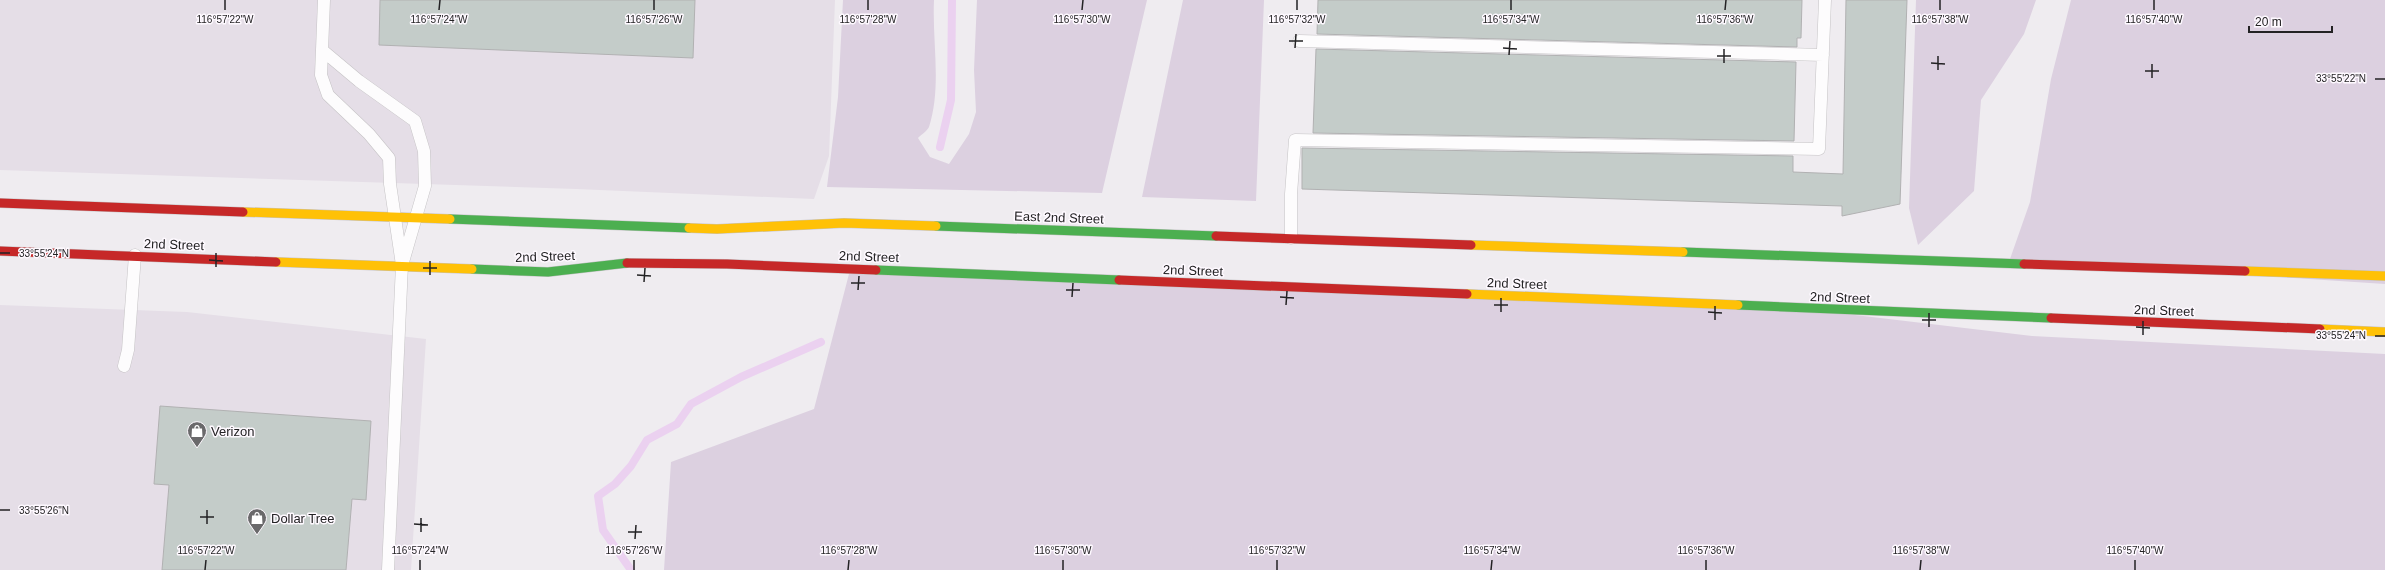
<svg xmlns="http://www.w3.org/2000/svg" width="2385" height="570" font-family="Arial,sans-serif">
<style>
.built{fill:#e5dee7}
.green{fill:#dcd0e0}
.lines{fill:none;stroke-linecap:round;stroke-linejoin:round}
.stream{stroke:#ebd1f0;stroke-width:8}
.building{fill:#c4ccc9;stroke:#b1b1b2}
.lane-casing{stroke:#c5c3c5;stroke-width:13}
.fast-casing{stroke:#c5c3c5;stroke-width:10}
.slow-casing{stroke:#c5c3c5;stroke-width:10}
.jam-casing{stroke:#c5c3c5;stroke-width:10}
.lane{stroke:#fdfcfd;stroke-width:12}
.fast{stroke:#4caf50;stroke-width:9}
.slow{stroke:#ffc107;stroke-width:9}
.jam{stroke:#c62828;stroke-width:9}
.ticks{fill:none;stroke:#232224;stroke-width:1.5}
.labels{text-anchor:middle;stroke-width:3;stroke-linejoin:round;paint-order:stroke}
.street-label{font-size:13px;fill:#232224;stroke:#fef9ff}
.poi-label{font-size:13px;fill:#232224;stroke:#fef9ff;text-anchor:start}
.ticks-label{font-size:10px;text-anchor:middle;fill:#232224;stroke:#fef9ff;stroke-width:3;stroke-linejoin:round;paint-order:stroke}
</style>
<rect width="100%" height="100%" fill="#efecf0"/>
<path class="built" d="M0 0H835L829 156 814 199 576 189 0 170Z
M0 305 187 312 426 339 411 570H0Z"/>
<path class="green" d="M843 0H934C932 42 942 86 929 127 927 131 921 135 918 138L930 157 949 164 969 134 976 112 974 70 977 0H1147L1102 193 827 187 838 97Z
M1183 0H1264L1256 201 1142 197Z
M1916 0H2036L2024 34 1981 100 1974 191 1918 245 1909 208Z
M2071 0H2385V284L2010 259 2030 202 2051 79Z
M850 270 1838 313 2032 336 2385 354V570H664L671 462 814 409Z"/>
<g class="lines">
<path class="stream" d="M940 147 951 100 952 0
M631 570 603 530 598 496 615 484 631 466 647 440 677 424 691 404 741 377 821 342"/>
</g>
<path class="building" d="M380 0H695L693 58 379 45Z
M1318 0H1802L1801 38H1797V47L1317 34Z
M1846 0H1907L1900 204 1842 216V206L1302 189V148L1793 156V172L1843 174Z
M1316 49 1796 62 1794 141 1313 133Z
M160 406 371 421 366 500 352 499 346 570H162L169 485 154 484Z"/>
<g class="lines">
<defs>
<path id="lane" d="M324 0 321 75 328 95 369 134 389 158 390 184 402 265 388 570
M1299 41 1823 55
M322 50 359 81 415 121 424 151 425 186 403 262
M1291 238V194L1295 140 1819 149 1825 0
M124 366 128 350 135 255"/>
<path id="fast" d="M450 219 689 228
M936 226 1216 236
M1683 252 2024 264
M472 269 548 272 627 263
M876 270 1119 280
M1738 305 2051 318"/>
<path id="slow" d="M243 212 450 219
M689 228 717 229 844 223 936 226
M1471 245 1683 252
M276 262 472 269
M2245 271 2385 276
M1467 294 1738 305
M2320 329 2385 332"/>
<path id="jam" d="M0 203 243 212
M1216 236 1471 245
M0 251 276 262
M627 263 727 264 876 270
M2024 264 2245 271
M1119 280 1467 294
M2051 318 2320 329"/>
</defs>
<use href="#lane" class="lane-casing"/>
<use href="#fast" class="fast-casing"/>
<use href="#slow" class="slow-casing"/>
<use href="#jam" class="jam-casing"/>
<use href="#lane" class="lane"/>
<use href="#fast" class="fast"/>
<use href="#slow" class="slow"/>
<use href="#jam" class="jam"/>
</g>
<path class="ticks" d="M225 10V0M439 10 440 0M654 10V0M868 10V0M1082 10 1083 0M1297 10V0M1511 10V0M1725 10 1726 0M1940 10V0M2154 10V0M1289 41H1303M1295 48 1296 34M1503 48 1517 49M1509 55 1510 41M1717 56H1731M1724 63V49M1931 63 1945 64M1938 70V56M2145 71H2159M2152 78V64M2375 79H2385M0 253H10M209 260 223 261M216 267V253M423 268H437M430 275V261M637 275 651 276M644 282 645 268M851 283H865M858 290 859 276M1066 290H1080M1072 297 1073 283M1280 297 1294 298M1286 305 1287 291M1494 305H1508M1501 312V298M1708 312 1722 313M1715 320V306M1922 320H1936M1929 327V313M2136 327 2150 328M2143 335V321M2375 336H2385M0 510H10M200 517H214M207 524V510M414 524 428 525M421 532V518M628 532H642M635 539 636 525M205 570 206 560M420 570V560M634 570V560M848 570 849 560M1063 570V560M1277 570V560M1491 570 1492 560M1706 570V560M1920 570 1921 560M2135 570V560"/>
<defs>
<symbol id="shop-pin" viewBox="-11 -11 22 30"><path d="M0 17L-7.5 6A9.5 9.5 0 1 1 7.5 6Z" fill="#6a696b" stroke="#fef9ff"/><path d="M-5-2.5h2.3a2.7 3.5 0 0 1 5.4 0H5L5.5 6h-11ZM-1.5-2.5h3a1.5 2.3 0 0 0-3 0Z" fill="#fff"/></symbol>
</defs>
<g fill-rule="evenodd">
<use href="#shop-pin" x="186" y="420" width="22" height="30"/>
<use href="#shop-pin" x="246" y="507" width="22" height="30"/>
</g>
<g class="labels">
<g class="street-label">
<text transform="translate(1059 217) rotate(2)" y="5">East 2nd Street</text>
<text transform="translate(174 244) rotate(2)" y="5">2nd Street</text>
<text transform="translate(545 256) rotate(-2)" y="5">2nd Street</text>
<text transform="translate(869 256) rotate(2)" y="5">2nd Street</text>
<text transform="translate(1193 270) rotate(2)" y="5">2nd Street</text>
<text transform="translate(1517 283) rotate(2)" y="5">2nd Street</text>
<text transform="translate(1840 297) rotate(2)" y="5">2nd Street</text>
<text transform="translate(2164 310) rotate(2)" y="5">2nd Street</text>
</g>
<g class="poi-label">
<text x="211" y="436">Verizon</text>
<text x="271" y="523">Dollar Tree</text>
</g>
</g>
<g class="ticks-label">
<text x="225" y="23">116°57'22"W</text>
<text x="439" y="23">116°57'24"W</text>
<text x="654" y="23">116°57'26"W</text>
<text x="868" y="23">116°57'28"W</text>
<text x="1082" y="23">116°57'30"W</text>
<text x="1297" y="23">116°57'32"W</text>
<text x="1511" y="23">116°57'34"W</text>
<text x="1725" y="23">116°57'36"W</text>
<text x="1940" y="23">116°57'38"W</text>
<text x="2154" y="23">116°57'40"W</text>
<text x="2341" y="82">33°55'22"N</text>
<text x="44" y="257">33°55'24"N</text>
<text x="2341" y="339">33°55'24"N</text>
<text x="44" y="514">33°55'26"N</text>
<text x="206" y="554">116°57'22"W</text>
<text x="420" y="554">116°57'24"W</text>
<text x="634" y="554">116°57'26"W</text>
<text x="849" y="554">116°57'28"W</text>
<text x="1063" y="554">116°57'30"W</text>
<text x="1277" y="554">116°57'32"W</text>
<text x="1492" y="554">116°57'34"W</text>
<text x="1706" y="554">116°57'36"W</text>
<text x="1921" y="554">116°57'38"W</text>
<text x="2135" y="554">116°57'40"W</text>
</g>
<path d="M2249 26v6h83v-6" fill="none" stroke="#232224" stroke-width="2"/>
<text x="2255" y="26" font-size="12" fill="#232224" stroke="#fef9ff" stroke-width="3" paint-order="stroke">20 m</text>
</svg>
